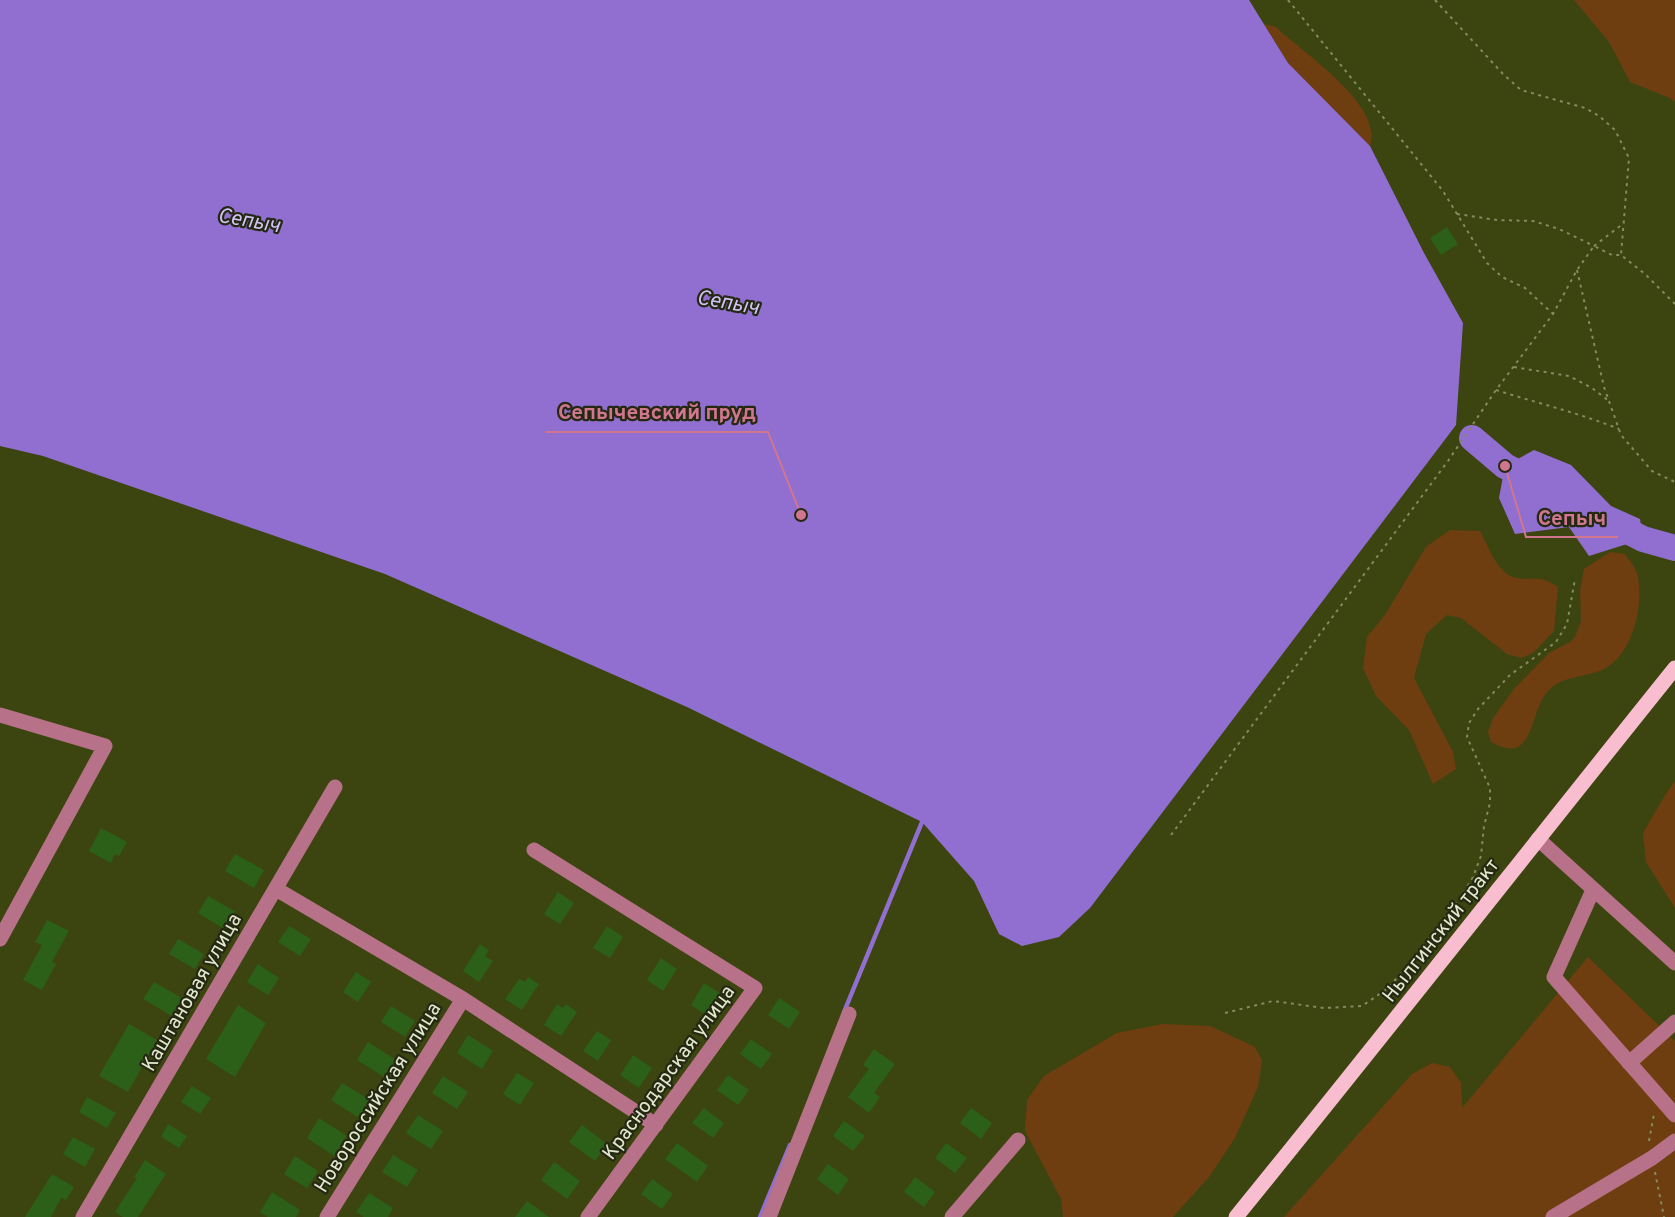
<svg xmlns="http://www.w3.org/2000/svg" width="1675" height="1217" font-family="Overpass,sans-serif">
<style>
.green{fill:#6e3e11}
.water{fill:#916fd0}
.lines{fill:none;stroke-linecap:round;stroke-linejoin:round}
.stream{stroke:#916fd0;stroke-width:4.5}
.river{stroke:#916fd0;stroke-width:26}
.building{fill:#2c5f18}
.path{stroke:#838b61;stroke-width:2;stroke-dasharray:3 4.5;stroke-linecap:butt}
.minor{stroke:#b77188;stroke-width:15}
.major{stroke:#f8bed0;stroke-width:15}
.labels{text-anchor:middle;stroke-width:4.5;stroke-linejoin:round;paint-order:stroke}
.street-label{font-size:20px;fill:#e1e8cc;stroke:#252913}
.water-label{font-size:21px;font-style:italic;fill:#d2c3f5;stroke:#252913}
.leader{fill:none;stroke:#d0768e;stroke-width:2}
.callout-dot{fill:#d0768e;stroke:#252913;stroke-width:2}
.callout-label{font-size:21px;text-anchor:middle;font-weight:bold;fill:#d0768e;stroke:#252913;stroke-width:4.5;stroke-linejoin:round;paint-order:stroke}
</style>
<rect width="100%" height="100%" fill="#3c4510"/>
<path class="green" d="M1574 0H1675V102L1670 98 1630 82 1609 42Z
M1264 24 1276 27C1303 53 1384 105 1370 146L1288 63Z
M1450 530 1480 531C1488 545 1498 576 1517 578 1538 581 1539 574 1558 587L1554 631 1533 653 1521 658 1507 654 1461 618 1447 615 1426 634 1414 678 1453 752 1456 769 1433 784 1409 730 1376 696 1363 668 1367 637 1385 615 1426 547Z
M1610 552 1625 554C1629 560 1635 567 1637 573 1645 604 1633 656 1602 670 1585 677 1564 676 1550 689 1528 708 1537 768 1491 742L1488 732 1493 718 1514 689 1549 653 1570 642 1575 637 1581 621 1580 591 1584 569Z
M1675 781V908L1646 862 1643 833 1665 795Z
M1588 957 1675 1041V1217H1284L1412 1074 1432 1063 1450 1067 1461 1083 1462 1108Z
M1162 1024 1210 1026 1255 1047 1262 1060 1258 1087 1235 1138 1209 1177 1173 1217H1063L1061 1199 1025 1131 1027 1100 1044 1076 1117 1033Z"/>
<path class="water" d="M0 0H1249L1288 63 1370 146 1424 253 1463 323 1456 425 1090 908 1059 937 1022 946 999 934 974 881 922 822 687 707 385 574 43 456 0 446Z
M1534 450 1571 465 1611 506 1640 519 1643 539 1589 556 1569 527 1515 534 1499 498 1505 466Z"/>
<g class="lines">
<path class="stream" d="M844 1012 922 822
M760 1217 790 1145"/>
<path class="river" d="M1472 438 1505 466 1534 481
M1614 524 1643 539 1675 548"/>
</g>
<path class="building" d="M1447 227 1458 244 1441 255 1430 238Z
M101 828 127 842 119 856 115 854 111 863 89 851Z
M235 854 264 870 254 888 225 871Z
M558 892 574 903 560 924 544 914Z
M208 896 236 912 226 930 198 913Z
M47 920 69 931 52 962 56 964 42 990 23 980 42 945 35 942Z
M289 926 311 939 300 956 278 942Z
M607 926 623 937 610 958 593 948Z
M178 939 204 954 195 969 169 954Z
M480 944 489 950 485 956 493 961 479 982 463 971Z
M661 958 677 969 663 991 647 980Z
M258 964 279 978 268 995 247 982Z
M356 972 371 982 358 1002 343 992Z
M528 977 539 984 522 1010 505 999 519 979 525 982Z
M154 982 182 998 172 1016 143 999Z
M704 983 721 994 707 1016 691 1005Z
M779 998 800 1012 789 1029 768 1015Z
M557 1004 563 1008 566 1004 577 1012 561 1036 544 1025Z
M238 1005 266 1023 235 1077 206 1059Z
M391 1006 415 1021 405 1037 381 1022Z
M129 1024 157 1040 128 1092 99 1076Z
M597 1031 611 1040 598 1061 583 1051Z
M468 1035 493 1051 482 1069 457 1053Z
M751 1039 772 1054 761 1069 740 1054Z
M368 1042 396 1060 384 1077 357 1060Z
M874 1049 895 1064 874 1093 880 1097 869 1113 848 1097 869 1069 863 1065Z
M633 1055 652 1068 639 1088 620 1075Z
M517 1073 534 1083 520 1105 503 1094Z
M728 1075 749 1090 738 1105 717 1090Z
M443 1076 468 1092 457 1109 432 1093Z
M342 1083 370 1100 359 1118 331 1100Z
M192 1086 211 1098 200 1114 181 1102Z
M87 1097 116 1113 107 1128 79 1112Z
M704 1108 724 1123 713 1138 692 1123Z
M971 1108 992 1123 981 1139 960 1123Z
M418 1115 443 1131 431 1149 406 1133Z
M319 1118 347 1136 334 1156 307 1138Z
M844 1121 865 1136 853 1151 833 1136Z
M168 1124 187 1136 179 1148 161 1137Z
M582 1125 607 1144 595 1161 569 1142Z
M73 1137 95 1149 85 1167 63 1154Z
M677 1143 708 1166 697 1182 665 1159Z
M946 1143 967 1158 955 1173 935 1158Z
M393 1155 418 1170 407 1187 382 1172Z
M295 1156 318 1171 307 1188 284 1174Z
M145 1160 166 1174 138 1217H123L115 1212 137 1178 134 1177Z
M554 1162 580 1181 567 1199 541 1180Z
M828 1164 849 1179 838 1195 817 1179Z
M52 1174 74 1187 66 1200 61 1198 51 1217H25Z
M915 1177 935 1192 924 1207 904 1192Z
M652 1179 673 1194 662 1209 641 1194Z
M272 1192 300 1210 296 1217H268L260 1212Z
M369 1193 393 1208 388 1217H364L356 1212Z
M527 1201 549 1217H515Z"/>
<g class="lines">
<path class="path" d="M1288 0 1443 191 1487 263 1502 277 1525 288 1553 314
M1435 0 1503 74 1521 90 1585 108 1599 116 1615 130 1629 158 1621 255
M1457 214 1497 220 1533 221 1559 229 1594 246 1624 223
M1577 270 1604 387 1621 435 1652 471 1675 482
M1514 367 1569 376 1592 388 1609 401
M1496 390C1537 403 1579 413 1619 429
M1171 835 1448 461 1496 390 1553 314 1577 270 1594 246 1612 255H1621L1645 274 1675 304
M1473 877 1483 884
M1225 1013 1273 1001 1324 1008 1362 1006 1387 989 1404 970 1461 897 1473 877 1481 856 1484 826 1490 803V788L1467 737 1469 723 1478 709 1510 675 1556 642 1567 624 1575 579
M1649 1141 1654 1114
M1655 1172 1664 1217"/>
<path class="minor" d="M0 715 105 746 0 939
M1538 839 1675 963
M534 850 755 988 588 1217
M276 889 463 999 656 1125
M1593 890 1554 977 1675 1115
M1629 1063 1675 1022
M83 1217 335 787
M327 1217 463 999
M769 1217 849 1014
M952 1217 1018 1140
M1553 1217 1652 1158 1675 1141"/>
<path class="major" d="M1236 1217C1384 1035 1528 851 1675 668"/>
</g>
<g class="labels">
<g class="street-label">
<text transform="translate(1440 930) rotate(-52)" y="7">Нылгинский тракт</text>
<text transform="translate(191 992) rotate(-60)" y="7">Каштановая улица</text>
<text transform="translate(668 1072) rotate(-54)" y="7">Краснодарская улица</text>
<text transform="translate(377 1097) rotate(-58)" y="7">Новороссийская улица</text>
</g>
<g class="water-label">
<text transform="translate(249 220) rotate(10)" y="7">Сепыч</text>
<text transform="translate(728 302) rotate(10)" y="7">Сепыч</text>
</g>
</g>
<path class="leader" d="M801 515L768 432H546M1505 466L1526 537H1618"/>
<g class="callout-dot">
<circle cx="801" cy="515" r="6"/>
<circle cx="1505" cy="466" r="6"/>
</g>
<g class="callout-label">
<text x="657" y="419">Сепычевский пруд</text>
<text x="1572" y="525">Сепыч</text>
</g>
</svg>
